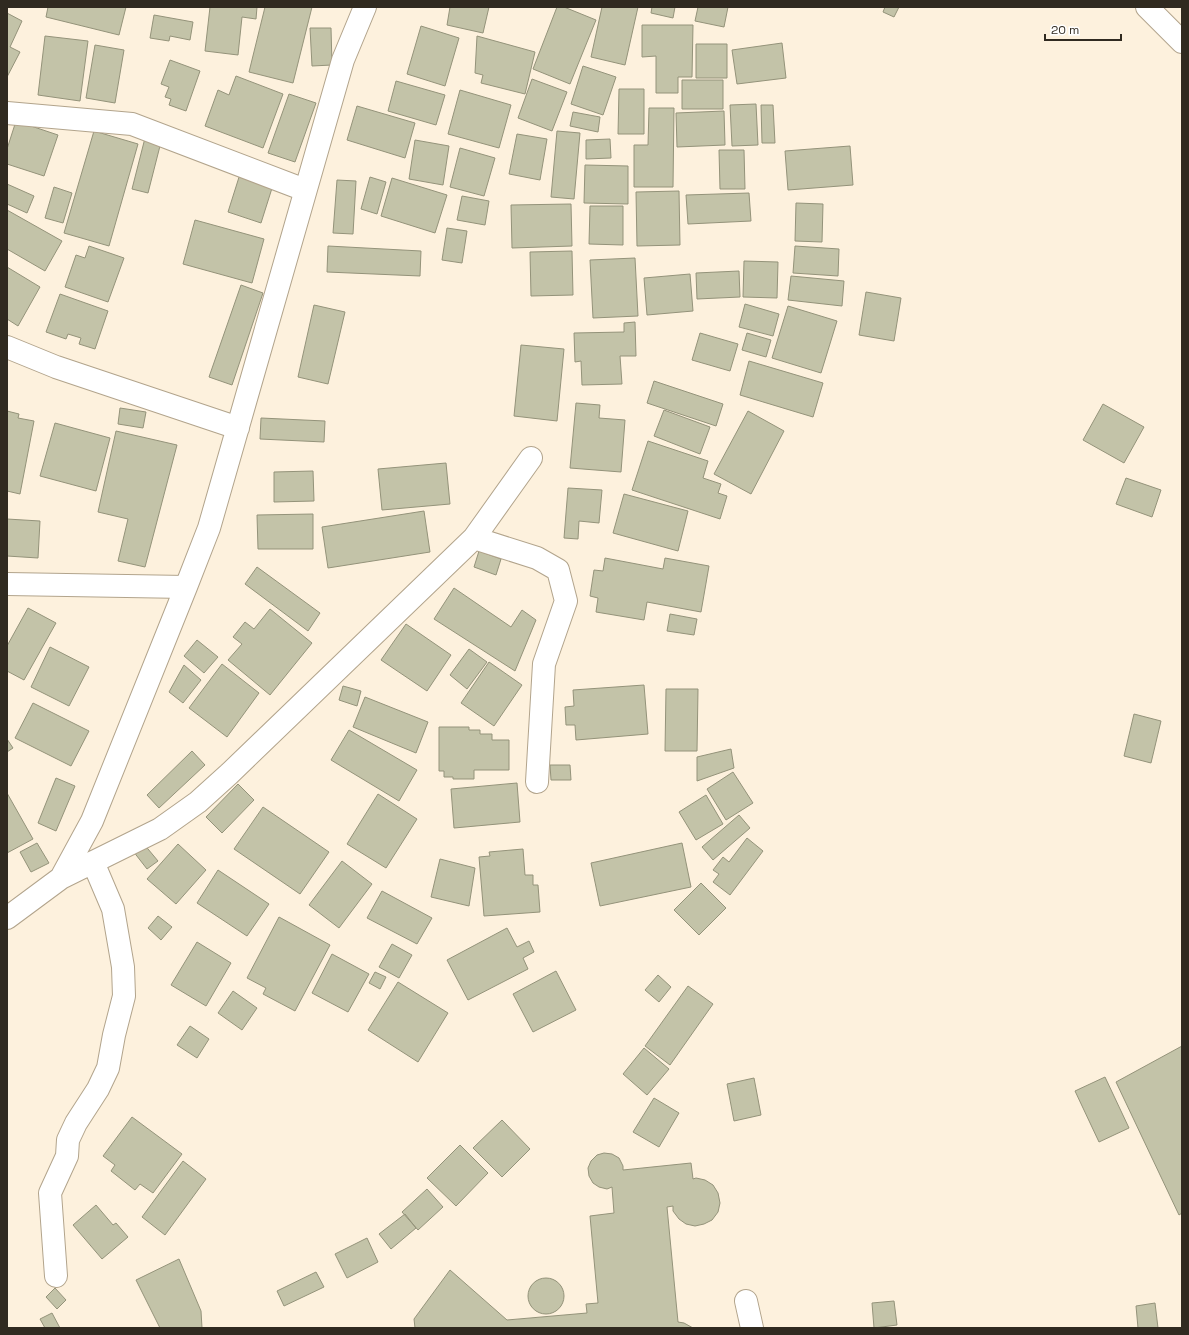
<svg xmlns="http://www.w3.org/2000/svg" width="1189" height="1335" font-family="'Space Grotesk',sans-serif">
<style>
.building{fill:#c3c3a8;stroke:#94937a}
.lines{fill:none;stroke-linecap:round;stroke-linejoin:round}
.minor-casing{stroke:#b2a48c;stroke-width:24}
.minor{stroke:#fff;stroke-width:22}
</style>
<rect width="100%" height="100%" fill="#fdf1dd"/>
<path class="building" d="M48 7H126L119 35 46 17Z
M210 7H257L256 19 242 17 238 55 205 51Z
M265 7H312L293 83 249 72Z
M450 7H489L483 33 447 25Z
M557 7H564L596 20 570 84 533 69Z
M602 7H638L625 65 591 57Z
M652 7H675L673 18 651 13Z
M698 7H728L724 27 695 21Z
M885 7H899L894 17 883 12Z
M7 13 22 21 10 47 20 52 7 77Z
M154 15 193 22 190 40 170 36 169 41 150 38Z
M642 25H693L692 77H678V93H656V56L642 57Z
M421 26 459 38 445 86 407 74Z
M310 28H331L332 65 312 66Z
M45 36 88 41 80 101 38 95Z
M477 36 535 52 525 94 481 83 483 75 475 73Z
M782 43 786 78 737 84 732 50Z
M696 44H727V78H696Z
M95 45 124 50 115 103 86 98Z
M170 60 200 71 186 111 169 105 171 99 165 97 169 87 161 84Z
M583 66 616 77 603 115 571 104Z
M236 76 283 94 263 148 205 126 218 90 229 95Z
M532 79 567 92 552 131 518 118Z
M682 80H723V109H682Z
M396 81 445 95 436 125 388 111Z
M619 89H644V134H618Z
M460 90 511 105 499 148 448 134Z
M289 94 316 103 295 162 268 153Z
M756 104 758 145 732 146 730 105Z
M761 105H773L775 143H762Z
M357 106 415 123 405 158 347 140Z
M649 108H674L673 187H634V145H648Z
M724 111 725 145 677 147 676 113Z
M573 112 600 117 598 132 570 126Z
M16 121 58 135 44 176 7 164V149Z
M94 131 138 144 109 246 64 233Z
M557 131 580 133 574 199 551 197Z
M517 134 547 139 540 180 509 174Z
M145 138 161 142 148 193 132 189Z
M610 139 611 158 586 159V140Z
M415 140 449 146 443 185 409 179Z
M850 146 853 185 788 190 785 151Z
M460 148 495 158 484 196 450 187Z
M719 150H744L745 189H720Z
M585 165 628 166V204L584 203Z
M240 174 273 185 261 223 228 212Z
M370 177 386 182 377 214 361 209Z
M392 178 447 195 435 233 381 216Z
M337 180 356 181 353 234 333 233Z
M7 184 34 196 27 213 7 204Z
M54 187 72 193 63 223 45 218Z
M679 191 680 245 637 246 636 192Z
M749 193 751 221 688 224 686 195Z
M462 196 489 201 485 225 457 220Z
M796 203 823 204 822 242 795 241Z
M571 204 572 246 512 248 511 205Z
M590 206H623V245L589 244Z
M7 210 62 241 45 271 7 249Z
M195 220 264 239 252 283 183 264Z
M447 228 467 231 462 263 442 260Z
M89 246 124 258 108 302 65 287 76 255 85 258Z
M328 246 421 251 420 276 327 272Z
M795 246 839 249 838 276 793 273Z
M572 251 573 295 531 296 530 252Z
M635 258 638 316 593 318 590 260Z
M744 261 778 262 777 298 743 297Z
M7 267 40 287 18 326 7 319Z
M739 271 740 297 697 299 696 273Z
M690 274 693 311 647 315 644 278Z
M791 276 844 281 842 306 788 300Z
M241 285 263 293 232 385 209 377Z
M866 292 901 298 894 341 859 335Z
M60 294 108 311 95 349 79 344 81 338 68 334 66 339 46 332Z
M745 304 779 314 773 336 739 327Z
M314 305 345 312 328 384 298 377Z
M788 306 837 321 821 373 772 358Z
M635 322 636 356H620L622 384 582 385 581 361 575 362 574 333 624 332V323Z
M700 333 738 344 730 371 692 360Z
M747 333 771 340 766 357 742 350Z
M521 345 564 349 557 421 514 416Z
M749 361 823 383 813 417 740 395Z
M654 381 723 404 716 426 647 403Z
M576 403 600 405 599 418 625 420 621 472 570 468Z
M1103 404 1144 427 1124 463 1083 440Z
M120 408 146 412 143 428 118 424Z
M664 410 710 427 700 454 654 436Z
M7 411 19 414 18 418 34 421 20 494 7 491Z
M748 411 784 431 751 494 714 474Z
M261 418 325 421 324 442 260 439Z
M55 423 110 438 96 491 40 476Z
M116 431 177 445 145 567 118 561 128 519 98 512Z
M648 441 708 461 703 478 721 484 718 493 727 496 720 519 632 490Z
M446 463 450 504 382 510 378 469Z
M313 471 314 501 274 502V472Z
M1126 478 1161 490 1152 517 1116 504Z
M568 488 602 490 599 523 579 521 578 539 564 538Z
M624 494 688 511 678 551 613 533Z
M424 511 430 552 328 568 322 527Z
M313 514V549H258L257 515Z
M7 519 40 521 38 558 7 556Z
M479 551 501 559 496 575 474 567Z
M605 558 663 569 665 558 709 566 701 612 647 602 644 620 596 612 598 598 590 596 594 570 603 571Z
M257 567 320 613 308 631 245 584Z
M454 588 511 627 522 610 536 620 515 671 434 619Z
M28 608 56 623 24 680 7 671V646Z
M270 609 312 643 270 695 228 660 242 644 233 637 245 622 254 629Z
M670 614 697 619 694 635 667 631Z
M406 624 451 655 427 691 381 660Z
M197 640 218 657 204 673 184 656Z
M50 647 89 667 69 706 31 687Z
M469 649 487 662 467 689 450 675Z
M489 662 522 685 494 726 461 703Z
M222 664 259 693 227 737 189 708Z
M184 665 201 680 183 703 169 692Z
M644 685 648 734 576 740 575 725H566L565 707 574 706 573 690Z
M343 686 361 691 357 706 339 700Z
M666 689H698L697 751H665Z
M365 697 428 722 416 753 353 727Z
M33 703 89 731 71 766 15 738Z
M1134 714 1161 721 1151 763 1124 756Z
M439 727H469V730H480V734H492V740H509V770H474V779H453V777H444V771H439Z
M349 730 417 770 399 801 331 760Z
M7 739 13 748 7 752Z
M731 749 734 768 697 781V757Z
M192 751 205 765 159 808 147 795Z
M550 765H570L571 780H551Z
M733 772 753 803 726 820 707 789Z
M56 778 75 786 56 831 38 823Z
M517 783 520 822 454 828 451 789Z
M238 784 254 800 222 833 206 817Z
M7 793 33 839 7 853Z
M378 794 417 819 386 868 347 844Z
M706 795 723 824 696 840 679 812Z
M263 807 329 852 300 894 234 849Z
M739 815 750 828 713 860 702 847Z
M747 838 763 851 730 895 713 882 719 874 713 870 723 857 729 862Z
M37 843 49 863 31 872 20 852Z
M143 843 158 861 147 869 133 851Z
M682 843 691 887 600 906 591 863Z
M178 844 206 870 176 904 147 879Z
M523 849 525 875H533V885H538L540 912 484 916 479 857 490 856 489 852Z
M440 859 475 868 469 906 431 897Z
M342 861 372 884 339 928 309 905Z
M218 870 269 904 247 936 197 903Z
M701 883 726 908 699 935 674 910Z
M382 891 432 918 417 944 367 918Z
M158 916 172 927 161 940 148 928Z
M279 917 330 945 295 1011 263 994 266 988 247 978Z
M507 928 517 947 529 941 534 952 523 958 528 969 468 1000 447 960Z
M197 942 231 963 206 1006 171 985Z
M392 944 412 955 399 978 379 967Z
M332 954 369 974 348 1012 312 993Z
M556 971 576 1010 533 1032 513 994Z
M375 972 386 977 380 989 369 983Z
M658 975 671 987 659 1002 645 990Z
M398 982 448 1013 418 1062 368 1030Z
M688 986 713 1004 670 1065 645 1046Z
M233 991 257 1008 242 1030 218 1013Z
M190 1026 209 1039 197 1058 177 1045Z
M1182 1046V1213L1179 1215 1116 1082Z
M644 1048 669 1069 647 1095 623 1074Z
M1105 1077 1129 1128 1099 1142 1075 1091Z
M754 1078 761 1115 734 1121 727 1084Z
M654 1098 679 1113 659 1147 633 1132Z
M132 1117 182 1154 153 1193 140 1184 135 1190 111 1171 115 1165 103 1156Z
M502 1120 530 1149 502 1177 473 1148Z
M460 1145 488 1173 456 1206 427 1178Z
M604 1153 612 1154 619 1158 623 1166V1170L691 1163 693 1179 696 1178 705 1180 713 1185 718 1193 720 1203 718 1212 712 1220 704 1224 695 1226 686 1224 679 1219 673 1211V1206L667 1207 678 1322 684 1323 693 1328H415L414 1319 450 1270 507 1320 587 1313 586 1304 598 1303 590 1216 614 1213 612 1187 607 1189 599 1187 593 1183 589 1176 588 1168 591 1161 597 1155Z
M183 1161 206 1179 165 1235 142 1217Z
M427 1189 443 1207 418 1230 402 1212Z
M96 1205 113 1225 116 1223 128 1237 102 1259 73 1225Z
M405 1214 416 1228 391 1249 379 1234Z
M367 1238 378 1262 347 1278 335 1254Z
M179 1259 201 1311 202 1328H160L136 1280Z
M316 1272 324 1287 284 1306 277 1291Z
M528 1296a18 18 0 1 1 36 0a18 18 0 1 1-36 0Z
M55 1288 66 1300 57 1309 46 1297Z
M894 1301 897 1325 874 1328 872 1303Z
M1155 1303 1158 1328H1138L1136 1306Z
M52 1313 60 1328H45L40 1319Z"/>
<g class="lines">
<defs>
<path id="minor" d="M1147 7 1182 42
M7 113 132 124 305 190
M7 347 56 367 238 428
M474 538 537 558 558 570 566 601 544 664 537 782
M7 584 186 587
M61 878 160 829 198 802 229 774 474 538 531 458
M7 918 61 878 92 821 186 587 209 528 343 60 365 7
M56 1276 50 1193 67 1156 68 1140 76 1123 98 1089 108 1068 114 1035 124 996 123 967 113 909 93 862
M746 1301 752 1328"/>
</defs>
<use href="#minor" class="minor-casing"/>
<use href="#minor" class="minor"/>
</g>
<rect width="1189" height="1335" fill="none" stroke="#302a20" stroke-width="16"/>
<path d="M1045 34v6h76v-6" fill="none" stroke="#302a20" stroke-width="2"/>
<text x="1051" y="34" font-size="12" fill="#302a20" stroke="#ffffff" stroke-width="3" paint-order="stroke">20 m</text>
</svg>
